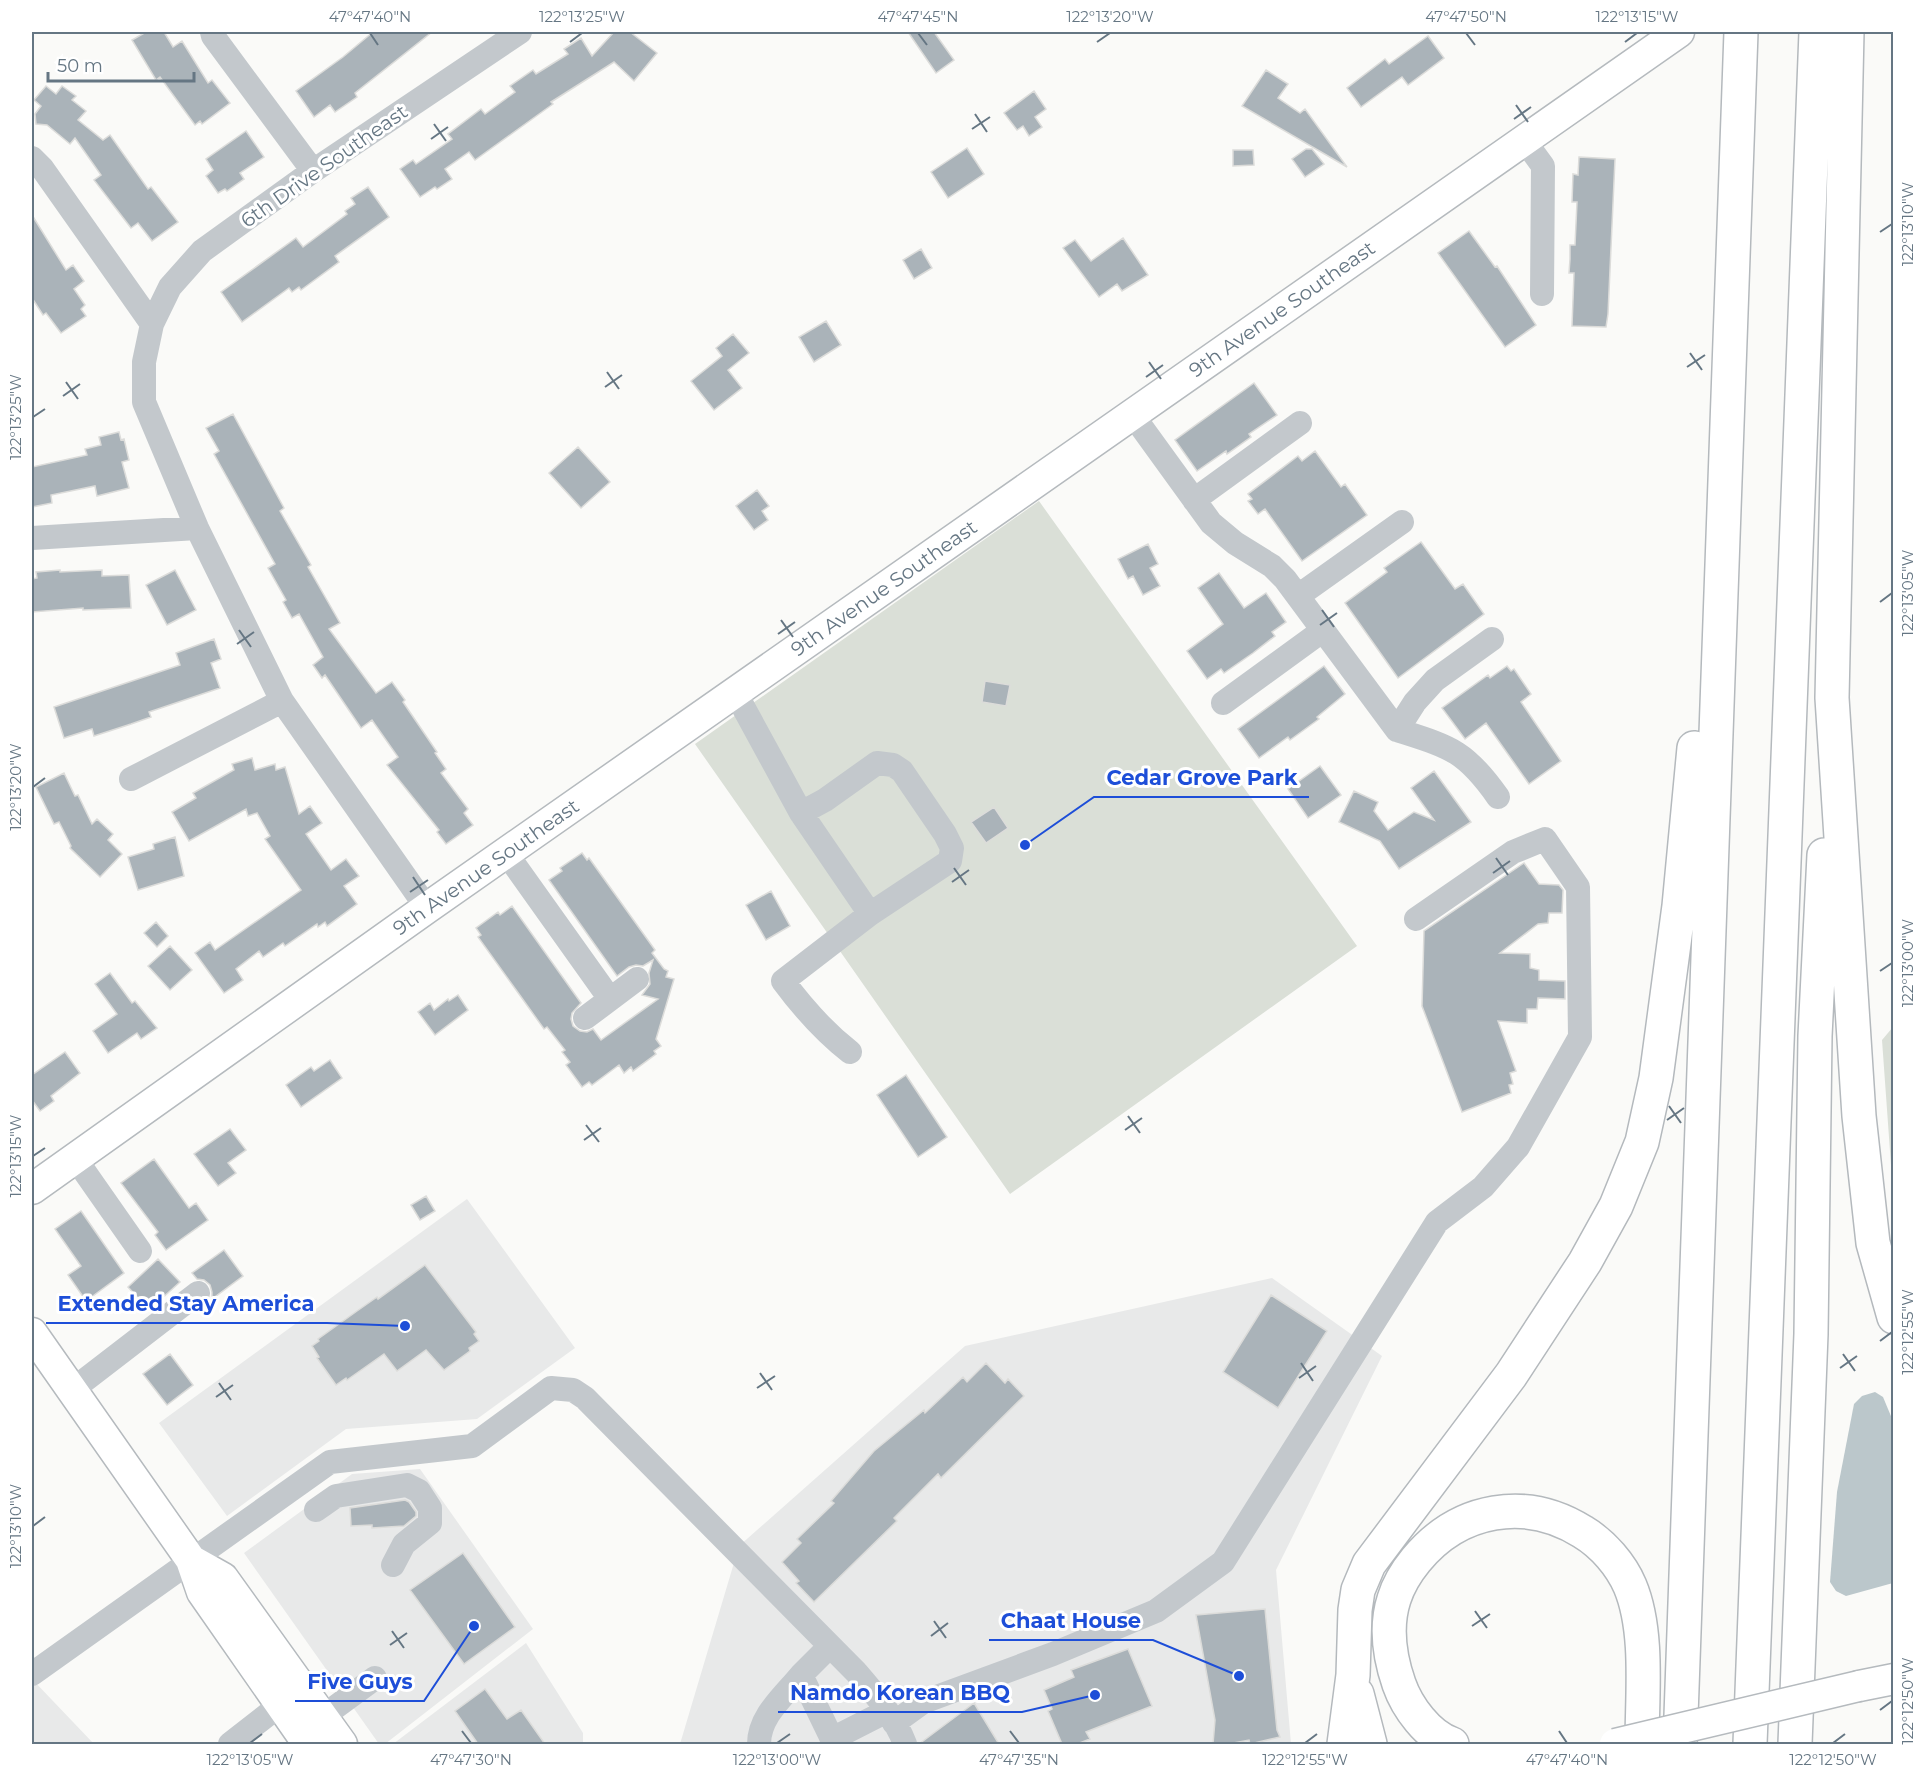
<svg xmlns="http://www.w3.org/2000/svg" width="1925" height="1776" font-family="Montserrat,sans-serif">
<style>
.built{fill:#e8e9e9}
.green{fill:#dadfd7}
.water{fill:#bbc7cb}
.building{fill:#aab3b9;stroke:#dcdcda;stroke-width:1.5}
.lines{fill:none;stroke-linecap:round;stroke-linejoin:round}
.major-casing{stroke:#b5babe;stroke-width:33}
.highway-casing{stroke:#b4b9bd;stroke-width:36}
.minor{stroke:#c3c8cc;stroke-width:24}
.major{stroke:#fff;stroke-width:30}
.highway{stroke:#fff;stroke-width:33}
.major-bridge-casing{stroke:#b5babe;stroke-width:33;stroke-linecap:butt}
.major-bridge{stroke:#fff;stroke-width:30}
.ticks{fill:none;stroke:#657683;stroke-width:2}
.labels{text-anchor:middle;stroke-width:6;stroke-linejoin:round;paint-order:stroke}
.street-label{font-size:20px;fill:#657683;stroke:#fff}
.leader{fill:none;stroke:#1d4ed8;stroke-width:2}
.callout-dot{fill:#1d4ed8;stroke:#fff;stroke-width:2}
.callout-label{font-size:21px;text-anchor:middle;font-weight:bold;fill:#1d4ed8;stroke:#fff;stroke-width:6;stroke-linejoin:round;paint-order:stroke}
.neatline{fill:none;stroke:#657683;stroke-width:2}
.ticks-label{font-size:15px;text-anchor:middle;fill:#657683}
</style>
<rect width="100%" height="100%" fill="#fafaf8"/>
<path class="built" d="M467 1199 575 1348 477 1419 346 1429 227 1516 159 1423Z
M1272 1278 1382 1356 1276 1570 1291 1744H680L739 1546 965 1346Z
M420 1469 533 1629 385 1744H379L244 1553 352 1474Z
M526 1643 583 1733V1744H393Z
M32 1679 94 1744H32Z"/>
<path class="green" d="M1039 501 1357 946 1010 1194 695 744Z
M1893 1027V1193L1882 1040Z"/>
<path class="water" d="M1875 1392 1883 1397 1893 1421V1583L1846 1596 1836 1591 1830 1582 1837 1492 1854 1404 1862 1396Z"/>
<path class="building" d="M146 32H164L173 47 182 41 208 83 212 80 230 103 202 124 200 121 195 125 160 77 156 80 132 40Z
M373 32H432L355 93 357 97 335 112 330 105 314 117 296 91 343 57Z
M614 32H630L657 53 634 81 614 62 551 102 553 104 475 160 469 152 445 169 452 179 437 189 435 187 420 197 400 169 413 160 416 164 452 139 448 134 481 109 485 114 515 92 510 86 533 70 536 74 568 54 564 49 581 38 592 56Z
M908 32H934L954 60 936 73Z
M1428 36 1444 58 1408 85 1402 77 1361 107 1347 88 1385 59 1389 64Z
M1266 70 1288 84 1278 98 1300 113 1305 109 1347 167 1242 106Z
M46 86 56 94 62 86 76 96 72 100 86 111 78 120 103 140 110 135 148 189 151 187 178 222 152 241 138 223 131 228 94 180 101 175 75 138 70 144 47 125 36 124 35 114 41 106 34 100Z
M1034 91 1046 109 1035 117 1042 127 1029 136 1023 126 1017 130 1004 113Z
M246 131 264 157 240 173 244 179 227 191 225 189 218 193 206 176 213 170 206 159Z
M967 148 984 174 948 198 931 172Z
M1306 149H1312L1324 164 1305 177 1292 159Z
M1233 150H1253L1254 165 1233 166Z
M1579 157 1615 159 1608 314 1606 327 1572 326 1574 273H1569L1570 259V245H1575L1577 202H1572L1573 174 1578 175Z
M368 187 389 217 335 256 339 262 301 290 299 287 292 292 289 288 242 322 221 292 296 238 303 247 347 214 345 211 355 204 351 198Z
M32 215 66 270 73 265 84 281 74 289 85 305 81 309 86 316 61 333 46 313 43 315 32 298Z
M1469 231 1495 267 1497 266 1536 325 1505 347 1438 253Z
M1123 238 1148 275 1122 291 1117 284 1099 297 1063 248 1075 240 1091 261Z
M921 249 932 268 914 279 903 260Z
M826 321 841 345 814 362 799 337Z
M733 334 749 353 728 370 742 388 714 410 691 381 722 356 716 348Z
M1254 383 1277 415 1249 434 1251 437 1227 454 1226 451 1197 471 1175 440Z
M233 414 284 508 280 511 311 565 308 567 340 623 329 629 376 693 392 682 405 700 403 702 437 752 435 753 446 769 441 773 468 809 464 813 473 825 446 844 437 832 439 830 387 765 398 757 372 720 361 728 325 675 322 678 313 665 323 657 299 614 292 618 283 602 286 600 268 568 275 564 214 454 219 451 206 428Z
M119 432 121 440 124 439 129 460 122 462 129 488 97 496 95 486 51 495 52 503 32 507V467L87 455 85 449 101 445 99 437Z
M578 447 610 482 581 508 549 473Z
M1315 451 1341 487 1345 484 1367 515 1302 561 1265 509 1258 514 1248 501 1252 499 1248 494 1298 456 1302 461Z
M757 490 769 506 762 511 768 520 754 530 736 506Z
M1421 542 1455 589 1463 584 1484 614 1398 678 1345 603 1387 572 1384 568Z
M1148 544 1158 564 1150 568 1160 586 1143 595 1133 576 1128 579 1118 559Z
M60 570V572L102 570V576L129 575 131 608 83 610V608L32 612V579L37 578 36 572Z
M175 570 196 610 167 625 146 585Z
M1219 573 1244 608 1266 593 1286 622 1272 632 1275 636 1253 653 1224 673 1221 669 1207 679 1187 651 1223 624 1198 588Z
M214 639 221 659 211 663 220 688 149 712 151 717 131 724 94 736 92 729 64 738 54 707 180 665 176 653Z
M1324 666 1345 694 1317 717 1319 719 1290 740 1288 737 1259 758 1238 729Z
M1507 666 1511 671 1514 669 1531 694 1521 702 1561 761 1529 784 1486 723 1465 739 1442 708 1488 675 1490 678Z
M985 681 1010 685 1006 706 982 702Z
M252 758 255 770 275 764 276 770 285 767 299 814 310 806 322 823 306 834 331 870 346 859 359 876 344 886 357 904 327 926 325 922 318 927 317 924 285 946 283 943 263 957 259 951 236 969 243 980 224 993 195 953 210 942 215 950 301 890 265 839 270 836 257 813 248 816 246 809 189 841 172 812 196 798 193 793 234 770 232 764Z
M1320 766 1341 795 1308 818 1288 789Z
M1434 771 1471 822 1399 869 1380 841 1339 822 1354 791 1378 802 1374 811 1388 830 1414 812 1434 820 1411 788Z
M64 773 75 796 78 795 92 824 97 819 113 834 108 840 122 854 100 877 70 848 71 846 59 822 54 824 36 787Z
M994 807 1008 828 986 843 971 822Z
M175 837 184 876 138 890 128 857 154 849 153 844Z
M582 853 587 860 589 858 655 950 652 953 664 969 668 971 666 977 674 979 656 1039 661 1046 654 1051 656 1054 633 1071 631 1067 624 1073 619 1065 592 1085 589 1082 582 1087 566 1065 570 1062 562 1052 565 1050 547 1027 544 1029 519 994 478 937 481 935 476 928 498 912 500 915 512 906 581 1003 572 1013 571 1019 573 1026 580 1031 587 1032 593 1029 601 1040 658 999 642 995 650 984 649 973 653 960 643 966 636 965 629 967 617 976 549 880 562 871 560 868Z
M1524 863 1539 884 1559 885 1563 890 1562 913H1549L1548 923 1538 924 1500 953 1530 954V968L1539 970V980L1565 981V999L1538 998 1537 1009H1527V1023L1498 1021 1516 1071 1510 1073 1513 1084 1509 1085 1511 1093 1462 1112 1422 1006 1424 931Z
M771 891 790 926 766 940 746 905Z
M156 922 168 936 157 947 144 933Z
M170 946 192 970 170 990 148 966Z
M110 973 132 1003 135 1001 157 1028 141 1039 137 1033 108 1053 93 1031 117 1014 95 984Z
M458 995 468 1010 435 1035 418 1012 430 1003 434 1010 448 999 449 1001Z
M65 1052 80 1073 51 1096 54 1101 40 1111 32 1100V1075Z
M330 1060 342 1078 301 1107 286 1085 311 1067 314 1071Z
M906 1075 947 1137 918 1157 877 1095Z
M230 1129 246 1150 228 1163 236 1173 218 1186 194 1154Z
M154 1159 189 1208 196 1203 208 1220 166 1250 155 1235 158 1232 121 1183Z
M426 1196 435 1211 420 1220 411 1205Z
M81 1211 124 1273 86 1301 68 1275 81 1266 55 1229Z
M224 1250 243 1276 212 1299V1292L210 1285 204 1280 197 1279 192 1273Z
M158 1259 180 1282 149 1310 128 1287Z
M425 1265 476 1332 474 1334 479 1341 469 1348 470 1351 444 1370 426 1350 397 1371 384 1354 347 1380 346 1378 336 1385 317 1358 319 1357 312 1346 319 1341 318 1339 357 1311 377 1297 378 1299Z
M1271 1295 1327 1331 1278 1408 1223 1372Z
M170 1354 193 1385 167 1405 143 1374Z
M986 1363 1005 1383 1008 1379 1024 1396 941 1478 938 1474 894 1518 897 1521 814 1602 796 1583 799 1581 782 1562 801 1543 797 1539 834 1503 831 1501 874 1451 924 1410 925 1413 963 1377 967 1382Z
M405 1500 409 1502 416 1512V1516L404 1526 372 1528V1525L351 1526 350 1508Z
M463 1553 515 1627 464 1664 410 1590Z
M1265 1609 1277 1730 1280 1737 1250 1744 1249 1740 1228 1744H1213L1215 1720 1196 1615Z
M1128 1649 1152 1706 1086 1732 1090 1739 1077 1744H1062L1048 1711 1052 1709 1044 1690 1074 1677 1071 1670Z
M485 1689 507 1719 521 1710 545 1744H478L455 1711Z
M974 1703 999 1744H919Z"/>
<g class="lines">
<defs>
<path id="major" d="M32 1189 427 908 1679 32
M32 1333 191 1560 202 1592 308 1744
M191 1560 223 1578 342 1744
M1859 1686 1894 1679"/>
<path id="highway" d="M1847 32 1832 698 1859 1116 1873 1243 1894 1317
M1357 1694 1370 1744
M1344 1744 1353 1675 1355 1610 1358 1590 1369 1564 1511 1375 1585 1262 1616 1206 1642 1142 1656 1078 1679 906 1694 748
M1452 1744C1428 1736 1407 1707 1399 1684 1390 1658 1385 1627 1394 1599 1398 1586 1407 1571 1416 1560 1459 1508 1526 1496 1583 1532 1603 1544 1621 1565 1630 1586 1649 1631 1642 1696 1642 1744
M1680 1744 1741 32
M1750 1744 1816 32
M1795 1744 1811 1334 1815 1036 1824 855"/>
</defs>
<use href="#major" class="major-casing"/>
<use href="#highway" class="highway-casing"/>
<path class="minor" d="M212 32 213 36 313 171
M1524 140 1543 166 1542 294
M32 158 42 168 152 324
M1132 414 1211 523 1235 543 1272 566 1285 579 1397 730
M1194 500 1300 423
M32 538 197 528
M1298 596 1402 522
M735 692 801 813 870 914
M1223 703 1322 631
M1397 730 1415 702 1435 680 1492 639
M1397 730C1450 747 1465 750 1498 797
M131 779 282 701
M801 813 825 800 877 763 893 765 902 771 945 834 952 848 950 861 870 914 783 981C803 1008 823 1031 850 1052
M506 853 610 999
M427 908 282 701 197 528 144 402V362L152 324 170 287 202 251 313 171 520 32
M585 1018 637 979
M75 1158 140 1251
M72 1390 198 1293
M316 1510 336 1496 407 1485 419 1491 430 1508V1523L404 1544 393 1565
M830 1646 801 1675 832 1739
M32 1674 330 1462 472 1446 551 1388 573 1390 585 1398 856 1672C875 1694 895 1717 905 1744
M322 1717 375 1678
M894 1723 923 1702 1053 1654 1156 1611 1223 1562 1437 1222 1483 1187 1518 1147 1580 1037 1578 887 1545 839 1513 852 1416 919
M230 1744 280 1705
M759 1744C759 1716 784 1696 801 1675
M834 1744 832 1739 887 1711"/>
<use href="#major" class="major"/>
<use href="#highway" class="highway"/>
<defs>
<path id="major-bridge" d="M1615 1744 1859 1686"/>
</defs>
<use href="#major-bridge" class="major-bridge-casing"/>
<use href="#major-bridge" class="major-bridge"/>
</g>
<path class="ticks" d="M370 33 378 45M918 33 927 45M1466 33 1475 45M570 42 582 33M1097 42 1110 33M1625 42 1637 33M1516 105 1528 122M975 114 987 132M1514 119 1531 107M434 124 446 141M972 129 990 117M431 139 448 127M1880 232 1892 224M1690 353 1702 370M1149 362 1161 379M1687 367 1705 355M607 372 619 389M1146 377 1163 365M66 382 78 399M605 387 622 375M63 396 80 384M33 417 45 409M1880 602 1892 593M1322 610 1334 627M781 620 793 637M1320 625 1337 613M239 630 251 647M778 634 795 622M237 644 254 632M33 787 45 778M1496 858 1508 875M954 868 966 885M1493 873 1510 861M413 877 425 895M952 882 969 870M410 892 428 880M1880 971 1892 963M1669 1106 1681 1123M1128 1116 1140 1133M1667 1120 1684 1108M586 1125 599 1142M1125 1130 1142 1118M584 1140 601 1128M33 1156 45 1148M1880 1341 1892 1332M1843 1354 1855 1371M1301 1363 1313 1381M1840 1368 1857 1356M760 1373 772 1390M1299 1378 1316 1366M219 1383 231 1400M757 1388 775 1376M216 1397 233 1385M33 1526 45 1517M1475 1611 1487 1628M934 1621 946 1638M1472 1626 1490 1614M392 1631 404 1648M931 1636 948 1623M390 1645 407 1633M1880 1710 1892 1701M462 1731 471 1743M1010 1731 1019 1743M1559 1731 1567 1743M250 1743 262 1734M777 1743 790 1734M1305 1743 1317 1734M1833 1743 1845 1734"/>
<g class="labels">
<g class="street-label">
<text transform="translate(324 166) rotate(-35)" y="7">6th Drive Southeast</text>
<text transform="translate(1282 309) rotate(-35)" y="7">9th Avenue Southeast</text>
<text transform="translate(884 588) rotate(-35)" y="7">9th Avenue Southeast</text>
<text transform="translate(486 867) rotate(-35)" y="7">9th Avenue Southeast</text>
</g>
</g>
<path class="leader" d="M1025 845L1094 797H1309M405 1326L327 1323H46M1239 1676L1153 1640H989M474 1626L424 1701H295M1095 1695L1022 1712H778"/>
<g class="callout-dot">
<circle cx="1025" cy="845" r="6"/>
<circle cx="405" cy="1326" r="6"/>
<circle cx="1239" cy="1676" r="6"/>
<circle cx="474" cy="1626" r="6"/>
<circle cx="1095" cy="1695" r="6"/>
</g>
<g class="callout-label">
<text x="1202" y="785">Cedar Grove Park</text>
<text x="186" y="1311">Extended Stay America</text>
<text x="1071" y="1628">Chaat House</text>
<text x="360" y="1689">Five Guys</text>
<text x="900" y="1700">Namdo Korean BBQ</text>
</g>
<rect width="1925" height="1776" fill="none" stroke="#ffffff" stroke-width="66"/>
<path d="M48 72v9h146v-9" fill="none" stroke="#657683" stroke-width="3"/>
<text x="57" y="72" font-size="18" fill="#657683" stroke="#ffffff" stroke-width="4.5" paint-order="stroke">50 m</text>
<rect x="33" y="33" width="1859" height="1710" class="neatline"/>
<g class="ticks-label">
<text x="370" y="22">47°47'40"N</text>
<text x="582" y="22">122°13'25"W</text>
<text x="918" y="22">47°47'45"N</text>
<text x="1110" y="22">122°13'20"W</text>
<text x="1466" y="22">47°47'50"N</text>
<text x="1637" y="22">122°13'15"W</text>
<text transform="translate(1908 224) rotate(-90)" y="5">122°13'10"W</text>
<text transform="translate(16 417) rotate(-90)" y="5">122°13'25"W</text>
<text transform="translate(1908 593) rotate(-90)" y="5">122°13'05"W</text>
<text transform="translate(16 787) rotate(-90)" y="5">122°13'20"W</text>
<text transform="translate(1908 963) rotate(-90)" y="5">122°13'00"W</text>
<text transform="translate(16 1156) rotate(-90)" y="5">122°13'15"W</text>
<text transform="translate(1908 1332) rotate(-90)" y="5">122°12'55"W</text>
<text transform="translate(16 1526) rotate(-90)" y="5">122°13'10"W</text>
<text transform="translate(1908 1701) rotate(-90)" y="5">122°12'50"W</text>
<text x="250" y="1765">122°13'05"W</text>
<text x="471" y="1765">47°47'30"N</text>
<text x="777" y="1765">122°13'00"W</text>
<text x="1019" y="1765">47°47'35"N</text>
<text x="1305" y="1765">122°12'55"W</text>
<text x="1567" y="1765">47°47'40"N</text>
<text x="1833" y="1765">122°12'50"W</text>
</g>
</svg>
